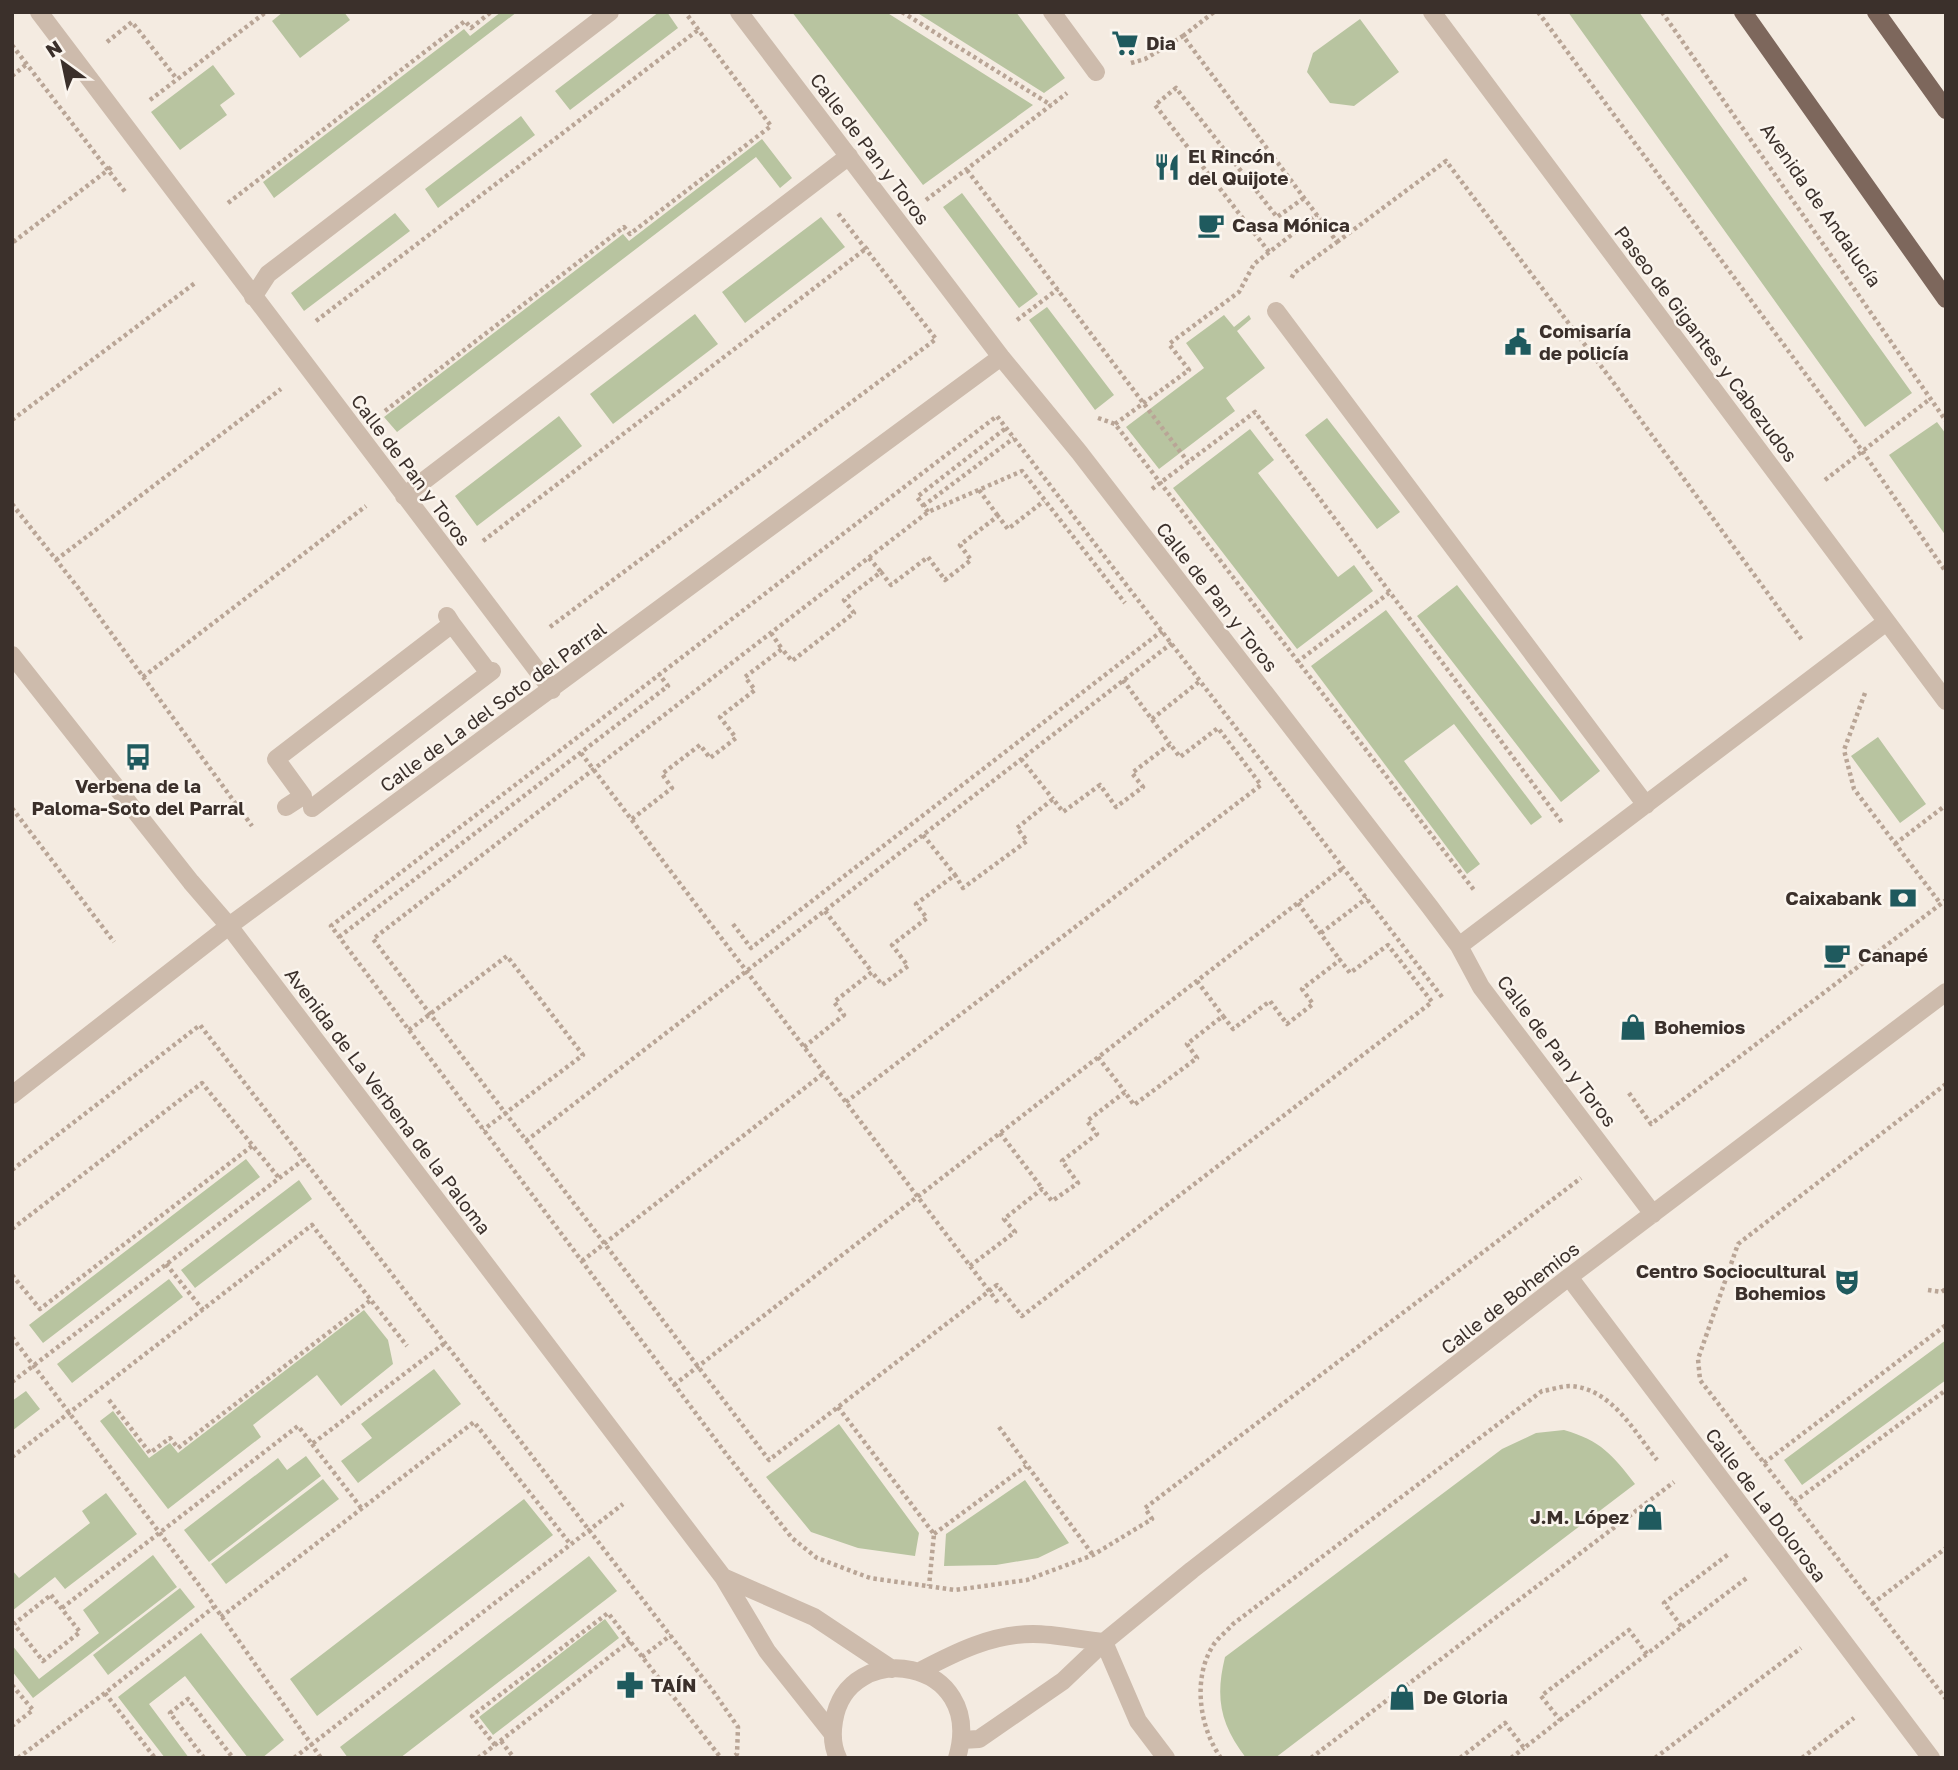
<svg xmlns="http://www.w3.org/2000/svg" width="1958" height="1770" font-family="'Golos Text',sans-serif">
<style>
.green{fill:#b8c4a0}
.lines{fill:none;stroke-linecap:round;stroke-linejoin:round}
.path{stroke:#b9a596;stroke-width:4.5;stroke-dasharray:3.5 3.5;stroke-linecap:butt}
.minor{stroke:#cdbbac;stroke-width:18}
.major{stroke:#7d675c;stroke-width:18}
.labels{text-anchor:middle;stroke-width:5;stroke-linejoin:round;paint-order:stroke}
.poi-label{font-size:19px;font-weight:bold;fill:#3b302b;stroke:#fbf5ee;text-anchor:start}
.street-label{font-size:19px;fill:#3b302b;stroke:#fbf5ee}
</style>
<rect width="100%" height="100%" fill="#f4ebe1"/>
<path class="green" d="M283 12H344L350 20 300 58 272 21Z
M501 12H517L274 198 263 182 464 29 470 36Z
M659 12H667L678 28 570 110 555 91Z
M792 12H886L1033 105 923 185Z
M916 12H1016L1065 78 1044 93Z
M1568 12H1639L1912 393 1865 427Z
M1360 19 1399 72 1354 106 1330 103 1307 72 1313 53Z
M213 65 235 94 220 105 227 115 180 150 151 112Z
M521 116 535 135 438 208 425 189Z
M762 139 792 178 780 188 756 157 397 432 384 417 623 234 629 241Z
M962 193 1038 294 1019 308 943 207Z
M395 213 410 231 304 311 291 293Z
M821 217 845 247 745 323 722 292Z
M1047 307 1114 395 1095 410 1029 320Z
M695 314 718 344 613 424 590 394Z
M1224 315 1234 327 1249 315 1251 319 1237 331 1265 368 1226 398 1235 411 1159 469 1126 427 1204 368 1186 343Z
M559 416 582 446 477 526 455 496Z
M1327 418 1400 512 1377 529 1305 435Z
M1937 422 1946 434V536L1889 455Z
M1250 429 1274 460 1258 473 1338 577 1354 565 1373 591 1297 649 1173 488Z
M1457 585 1600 771 1561 802 1417 616Z
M1386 610 1542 817 1531 825 1454 724 1404 761 1480 864 1467 874 1311 666Z
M1878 737 1926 804 1900 823 1851 756Z
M246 1159 260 1177 43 1343 29 1325Z
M299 1180 312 1199 195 1288 181 1270Z
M169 1279 183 1297 72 1383 57 1364Z
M364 1310 388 1340 393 1364 341 1406 317 1375 253 1425 261 1437 168 1509 100 1421 113 1411 149 1458 170 1443 178 1453Z
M1946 1340V1380L1802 1485 1784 1460Z
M434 1369 461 1404 358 1483 341 1461 372 1438 361 1424Z
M26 1391 40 1409 12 1431V1401Z
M839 1424 919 1533 915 1556 858 1548 811 1532 766 1477Z
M1564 1430C1601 1441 1612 1454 1635 1484L1275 1758H1246C1220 1724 1215 1698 1225 1657L1502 1449 1536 1433Z
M306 1456 321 1476 209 1562 184 1530 278 1458 287 1470Z
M323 1479 339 1499 226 1584 211 1564Z
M1025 1480 1069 1543 1038 1558 996 1565 944 1566 946 1534Z
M106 1493 137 1534 65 1589 55 1577 12 1611V1570L19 1578 90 1523 82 1511Z
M524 1499 553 1535 317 1716 290 1679Z
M153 1555 177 1587 33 1698 12 1671V1645L39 1679 99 1633 83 1610Z
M589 1556 617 1591 400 1758H348L340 1747Z
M180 1588 195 1607 108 1675 93 1655Z
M605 1619 619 1638 493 1735 479 1717Z
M201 1633 284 1740 262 1758H248L185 1676 149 1704 189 1758H165L118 1697Z"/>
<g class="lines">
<path class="path" d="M902 12 1051 105
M1538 12 1863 452 1946 572
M1662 12 1946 421
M1183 36 1214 12
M107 42 132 22 177 79
M12 45 108 170 12 243
M1131 63 1145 59 1183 36 1337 242 1294 273 1291 279
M12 76 28 63
M150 100 266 12
M111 167 108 170 126 193
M967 170 1188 462
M926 200 1067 93
M228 203 465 21 471 28 491 12
M1337 242 1446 161 1610 378 1802 640
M1269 252 1155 105 1176 88 1277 217 1304 198
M1017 320 1058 289
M316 321 698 30
M385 411 624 227 630 234 771 126 685 12
M1098 418 1115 424 1474 890
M12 420 195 283
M1115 424 1189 370 1169 344 1239 292 1254 264 1317 215
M1825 480 1930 399
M1152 489 1255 412 1563 824
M979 490 998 516
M12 504 79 589 252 826
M923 506 1014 438
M928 512 917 497 1006 428
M483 541 868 247
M869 558 881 572
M56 560 281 389
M550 627 936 339 837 212
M771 633 782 649
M1297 662 1389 593
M143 677 366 506
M1123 680 1170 744
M1865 693 1844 750 1854 789 1940 903
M1152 719 1200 681
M581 753 999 1304
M1021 759 1053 799
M12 808 114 942
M632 819 672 788 662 774 700 745 710 758 736 738 720 717 755 690 745 677 782 649 792 661 854 613 844 600 881 572 891 585 928 557 945 580 971 560 960 545 998 516 1008 529 1044 501
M923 835 955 875
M1895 844 1946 805
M1298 903 1340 960
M825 911 872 972
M733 924 751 948 1162 631
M1321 933 1367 898
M339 937 668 686 659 674
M1197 981 1223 1016
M1442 997 997 416 331 926 727 1455 792 1538 817 1558 870 1578 955 1590 1027 1580 1093 1555 1152 1519 1145 1508 1581 1178
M409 1030 507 956 583 1055 483 1130
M804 1047 844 1015 834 1002 872 972 882 985 908 966 892 945 927 918 916 904 955 875 963 888 1027 841 1017 828 1053 799 1063 812 1100 785 1116 807 1143 787 1132 773 1170 744 1180 757 1218 728 1261 785 846 1102
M1098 1057 1125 1092
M1946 1084 1738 1244 1698 1359 1700 1380 1946 1699
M1629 1093 1651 1124 1946 900
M1000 1133 1042 1188
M526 1141 1172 643
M12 1170 200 1025 713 1691 738 1727 737 1754 732 1758
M12 1229 202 1083 279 1178
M582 1261 824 1073
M166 1264 203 1310
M970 1266 1015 1232 1004 1219 1042 1189 1052 1201 1078 1183 1062 1161 1097 1134 1087 1121 1125 1092 1134 1105 1197 1058 1187 1044 1223 1016 1233 1029 1270 1001 1287 1024 1313 1004 1302 989 1340 960 1350 973 1388 945 1432 1002 1022 1316 997 1285 769 1460 373 939 928 512 1022 471 1125 603
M12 1275 40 1309 252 1146
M1928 1290 1941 1292 1946 1289
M12 1337 208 1597 321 1758
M12 1382 303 1160
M674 1385 1343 868
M109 1400 150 1453 170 1438 178 1448 371 1300
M838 1407 934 1534 929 1586
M999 1427 1093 1555
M312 1444 362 1509
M12 1457 312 1225 407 1346
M1764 1463 1946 1325
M1794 1502 1946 1390
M934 1534 1026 1466
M51 1595 80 1632 43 1661 14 1624Z
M1872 1604 1946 1548
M62 1608 298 1426 312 1444 445 1343
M221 1617 474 1422 571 1545
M1682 1627 1748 1577
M642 1657 671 1635
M12 1685 33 1710 12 1726
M105 1693 155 1758
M1560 1720 1647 1654
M501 1741 514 1758
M495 1745 472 1716 608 1613 721 1758
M18 1758 105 1693 214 1607
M204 1758 170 1713 188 1699 233 1758
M294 1758 623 1504
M478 1758 630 1641
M1221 1758C1199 1727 1192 1677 1214 1644 1219 1637 1227 1631 1233 1624L1542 1391C1551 1390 1561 1386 1570 1386 1611 1388 1634 1431 1657 1460
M1311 1758 1674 1482
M1460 1758 1505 1723 1524 1748 1560 1720 1541 1696 1629 1630 1647 1654 1682 1627 1664 1603 1730 1553
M1511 1758 1524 1748
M1655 1758 1801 1648
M1802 1758 1854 1718"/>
<path class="minor" d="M39 12 552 690
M739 12 1001 357 1079 452 1430 907 1459 946 1481 987 1653 1214
M1052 12 1096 72
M1432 12 1946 701
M253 297 268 274 610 12
M1276 311 1646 805
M404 496 849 156
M452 624 489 673
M12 655 191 882 229 926 723 1577 767 1651 832 1733
M286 807 303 796 276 759 452 624 447 616
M312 808 492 671
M1459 946 1885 623
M12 1095 229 926 1001 357
M1569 1277 1931 1758
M723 1577 814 1617 892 1669
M1104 1642 1138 1721 1166 1758
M920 1671C956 1652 992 1634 1033 1634 1056 1634 1081 1640 1104 1642
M962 1740 979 1739 1063 1681 1104 1642 1192 1570 1569 1277 1946 992
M838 1758C832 1746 832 1733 834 1721 847 1637 987 1657 957 1758"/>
<path class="major" d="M1743 12 1946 299
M1876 12 1946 110"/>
</g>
<defs>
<symbol id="supermarket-bare" viewBox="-9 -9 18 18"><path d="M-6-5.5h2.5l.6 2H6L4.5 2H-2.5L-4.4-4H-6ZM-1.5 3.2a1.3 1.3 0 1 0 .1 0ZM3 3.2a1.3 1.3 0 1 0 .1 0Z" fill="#1f5a5e" stroke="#fbf5ee" stroke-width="2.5" paint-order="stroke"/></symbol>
<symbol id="restaurant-bare" viewBox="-9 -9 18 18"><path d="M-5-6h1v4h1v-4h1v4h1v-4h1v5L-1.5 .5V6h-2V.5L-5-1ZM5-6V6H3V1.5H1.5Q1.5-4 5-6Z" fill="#1f5a5e" stroke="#fbf5ee" stroke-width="2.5" paint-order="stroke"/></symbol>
<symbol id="cafe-bare" viewBox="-9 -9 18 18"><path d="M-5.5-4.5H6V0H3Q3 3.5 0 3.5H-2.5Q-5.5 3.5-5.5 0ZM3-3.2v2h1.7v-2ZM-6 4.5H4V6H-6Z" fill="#1f5a5e" stroke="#fbf5ee" stroke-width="2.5" paint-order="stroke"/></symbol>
<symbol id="civic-bare" viewBox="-9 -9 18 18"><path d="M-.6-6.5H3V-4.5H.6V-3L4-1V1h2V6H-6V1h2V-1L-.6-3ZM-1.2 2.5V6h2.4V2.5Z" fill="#1f5a5e" stroke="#fbf5ee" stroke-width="2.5" paint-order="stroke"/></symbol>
<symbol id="bus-bare" viewBox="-9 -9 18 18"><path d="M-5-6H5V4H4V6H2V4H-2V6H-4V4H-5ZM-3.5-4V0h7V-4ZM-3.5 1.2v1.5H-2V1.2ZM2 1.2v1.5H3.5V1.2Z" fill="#1f5a5e" stroke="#fbf5ee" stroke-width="2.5" paint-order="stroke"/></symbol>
<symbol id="bank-bare" viewBox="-9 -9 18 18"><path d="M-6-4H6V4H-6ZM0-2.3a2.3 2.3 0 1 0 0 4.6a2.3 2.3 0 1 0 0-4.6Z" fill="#1f5a5e" stroke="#fbf5ee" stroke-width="2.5" paint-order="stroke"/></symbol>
<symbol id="shop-bare" viewBox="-9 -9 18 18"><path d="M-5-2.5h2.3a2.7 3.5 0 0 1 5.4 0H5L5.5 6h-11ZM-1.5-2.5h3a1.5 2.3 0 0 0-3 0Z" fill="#1f5a5e" stroke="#fbf5ee" stroke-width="2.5" paint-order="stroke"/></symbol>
<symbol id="theatre-bare" viewBox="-9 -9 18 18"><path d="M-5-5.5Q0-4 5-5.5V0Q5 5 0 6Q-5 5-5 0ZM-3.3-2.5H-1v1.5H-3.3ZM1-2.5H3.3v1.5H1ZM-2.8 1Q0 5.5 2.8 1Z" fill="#1f5a5e" stroke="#fbf5ee" stroke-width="2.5" paint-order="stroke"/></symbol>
<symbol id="pharmacy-bare" viewBox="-9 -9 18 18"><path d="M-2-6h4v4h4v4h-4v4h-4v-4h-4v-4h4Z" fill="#1f5a5e" stroke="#fbf5ee" stroke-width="2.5" paint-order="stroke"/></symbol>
</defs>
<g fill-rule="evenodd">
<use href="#supermarket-bare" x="1106" y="24" width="38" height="38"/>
<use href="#restaurant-bare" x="1148" y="148" width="38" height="38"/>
<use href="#cafe-bare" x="1192" y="206" width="38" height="38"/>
<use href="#civic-bare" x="1499" y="323" width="38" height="38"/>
<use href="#bus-bare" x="119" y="738" width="38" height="38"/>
<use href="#bank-bare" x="1884" y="879" width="38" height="38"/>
<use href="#cafe-bare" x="1818" y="936" width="38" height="38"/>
<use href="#shop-bare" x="1614" y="1008" width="38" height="38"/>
<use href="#theatre-bare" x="1828" y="1263" width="38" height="38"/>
<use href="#shop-bare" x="1631" y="1498" width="38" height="38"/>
<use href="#pharmacy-bare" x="611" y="1666" width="38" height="38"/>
<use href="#shop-bare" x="1383" y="1678" width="38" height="38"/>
</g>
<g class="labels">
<g class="poi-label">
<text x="1146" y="50">Dia</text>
<text x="1188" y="163">El Rincón<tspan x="1188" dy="22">del Quijote</tspan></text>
<text x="1232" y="232">Casa Mónica</text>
<text x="1539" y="338">Comisaría<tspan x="1539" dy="22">de policía</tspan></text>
<text x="138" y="793" text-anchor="middle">Verbena de la<tspan x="138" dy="22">Paloma-Soto del Parral</tspan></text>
<text x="1882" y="905" text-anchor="end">Caixabank</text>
<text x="1858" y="962">Canapé</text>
<text x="1654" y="1034">Bohemios</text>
<text x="1826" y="1278" text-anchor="end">Centro Sociocultural<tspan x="1826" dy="22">Bohemios</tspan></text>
<text x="1629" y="1524" text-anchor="end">J.M. López</text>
<text x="651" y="1692">TAÍN</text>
<text x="1423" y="1704">De Gloria</text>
</g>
<g class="street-label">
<text transform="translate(870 149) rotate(53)" y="7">Calle de Pan y Toros</text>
<text transform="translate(1821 205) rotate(55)" y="7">Avenida de Andalucía</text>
<text transform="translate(1706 344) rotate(53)" y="7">Paseo de Gigantes y Cabezudos</text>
<text transform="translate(411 470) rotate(53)" y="7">Calle de Pan y Toros</text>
<text transform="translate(1217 597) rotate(52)" y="7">Calle de Pan y Toros</text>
<text transform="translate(493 707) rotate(-36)" y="7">Calle de La del Soto del Parral</text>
<text transform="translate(1557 1051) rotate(53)" y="7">Calle de Pan y Toros</text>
<text transform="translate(388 1101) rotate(53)" y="7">Avenida de La Verbena de la Paloma</text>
<text transform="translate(1510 1298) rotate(-38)" y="7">Calle de Bohemios</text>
<text transform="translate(1766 1505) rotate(53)" y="7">Calle de La Dolorosa</text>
</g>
</g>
<rect width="1958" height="1770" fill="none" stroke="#3b302b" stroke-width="28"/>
<g transform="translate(63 63) rotate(327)" stroke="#fbf5ee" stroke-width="5" paint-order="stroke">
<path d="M0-5L12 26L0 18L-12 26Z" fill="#3b302b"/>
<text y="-10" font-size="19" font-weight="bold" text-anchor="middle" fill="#3b302b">N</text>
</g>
</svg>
